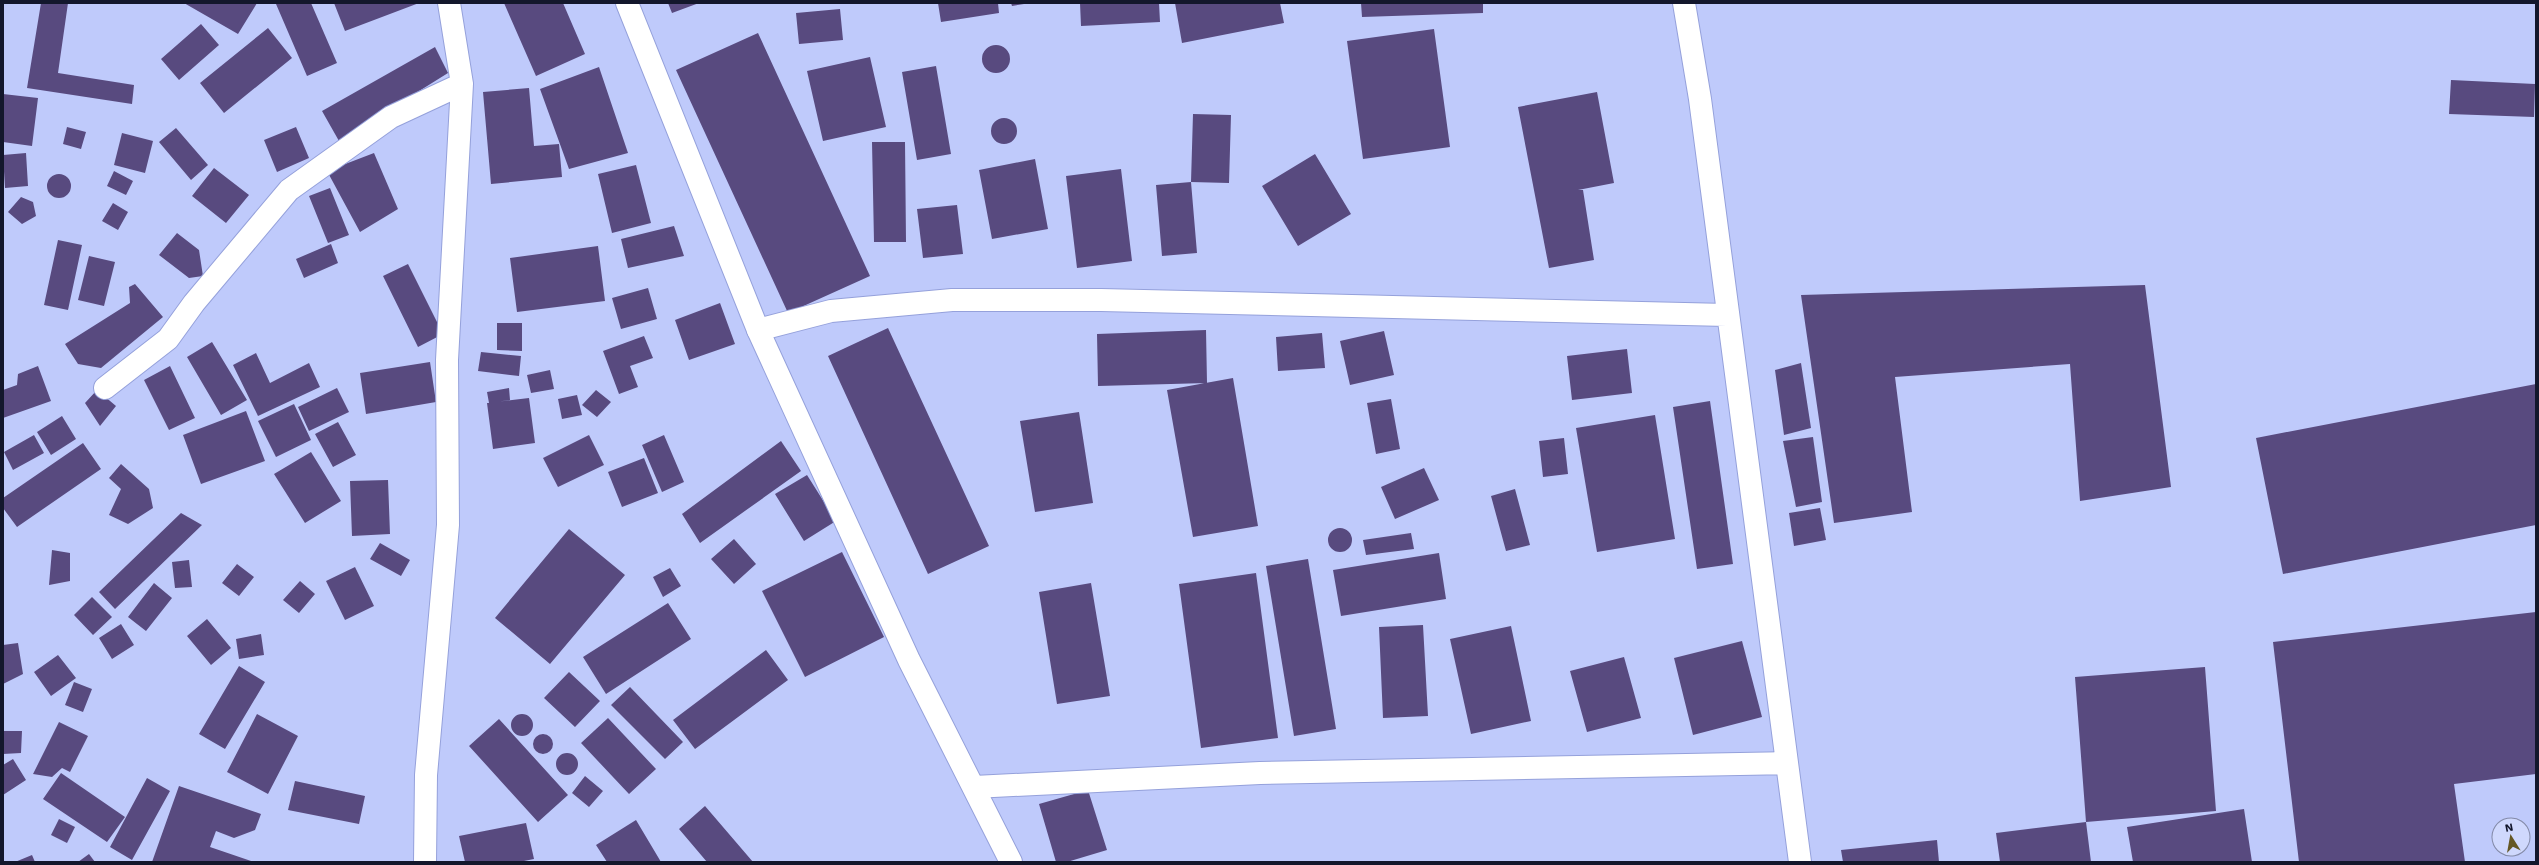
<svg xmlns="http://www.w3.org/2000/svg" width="2539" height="865" font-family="'Work Sans',sans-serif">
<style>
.building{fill:#584a7f}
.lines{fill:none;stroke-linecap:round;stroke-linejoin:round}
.minor-casing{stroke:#95a1db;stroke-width:24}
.tertiary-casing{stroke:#95a1db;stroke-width:24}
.minor{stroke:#fff;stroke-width:22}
.tertiary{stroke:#fff;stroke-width:22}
</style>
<rect width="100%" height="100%" fill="#bfcafb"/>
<path class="building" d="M41 3H68L58 73 134 85 132 104 27 88Z
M184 3H257L238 34Z
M311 3 337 63 307 76 276 4Z
M334 3H419L345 31Z
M504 3H563L585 54 536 76Z
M668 3H699L672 13Z
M938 3H998L999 13 941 22Z
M1011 3H1024V4L1012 6Z
M1080 3H1159L1160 22 1081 26Z
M1175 3H1280L1284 23 1182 43Z
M1361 3H1483V13L1362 17Z
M840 9 843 40 799 44 796 13Z
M201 24 219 45 179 80 161 59Z
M268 28 292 58 224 113 200 83Z
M1434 29 1450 147 1363 159 1347 41Z
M758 33 870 276 788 313 676 70Z
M982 59a14 14 0 1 1 28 0a14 14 0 1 1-28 0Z
M435 47 448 73 339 141 322 111Z
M870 57 886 127 823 141 807 71Z
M936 66 951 154 917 160 902 72Z
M599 67 628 153 569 169 540 89Z
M2451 80 2535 84 2534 117 2449 114Z
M529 88 534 146 559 144 562 177 491 184 483 92Z
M1597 92 1614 183 1578 190H1583L1594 260 1549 268 1518 107Z
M3 94 38 98 32 146 3 142Z
M1193 114 1231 115 1229 183 1191 182Z
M991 131a13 13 0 1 1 26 0a13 13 0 1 1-26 0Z
M67 127 86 132 81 149 63 144Z
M296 127 309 158 277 172 264 140Z
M176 128 208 165 191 180 159 142Z
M122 133 153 141 145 173 114 165Z
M872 142H905L906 242H874Z
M26 153 28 186 5 188 3 155Z
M374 153 398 209 360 232 327 171Z
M1315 154 1351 214 1298 246 1262 186Z
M1035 159 1048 229 992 239 979 170Z
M636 165 651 223 612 233 598 174Z
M214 168 249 195 226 223 192 196Z
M1121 169 1132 261 1077 268 1066 176Z
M114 171 133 181 126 195 107 186Z
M47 186a12 12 0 1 1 24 0a12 12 0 1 1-24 0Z
M1191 182 1197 253 1162 256 1156 185Z
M330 188 349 235 328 243 309 196Z
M21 197 33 202 36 216 22 224 8 212Z
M113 203 128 212 118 230 102 221Z
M957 205 963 254 923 258 917 209Z
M674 226 684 256 628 268 621 239Z
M177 233 199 250 203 276 189 278 159 255Z
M58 240 82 245 68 310 44 305Z
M331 244 338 263 304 278 296 259Z
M598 246 605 301 517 312 510 258Z
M89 256 115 262 104 306 78 300Z
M408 264 443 334 418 347 383 276Z
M135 284 163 317 101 368 78 364 65 344 130 303 129 287Z
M2145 285 2171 487 2080 501 2070 364 1895 377 1912 512 1834 523 1801 295Z
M648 288 657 319 621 329 612 298Z
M720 303 735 344 689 360 675 320Z
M497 323H522V351L497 350Z
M888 328 989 546 928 574 828 356Z
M1206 330 1207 383 1098 386 1097 334Z
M1384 331 1394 375 1350 385 1340 341Z
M1322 333 1325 368 1278 371 1276 337Z
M644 336 653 358 630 366 638 387 619 394 603 351Z
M212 342 247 400 221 415 187 357Z
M1627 349 1632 393 1572 400 1567 356Z
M481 352 521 356 519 376 478 371Z
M256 353 270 383 309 363 320 387 258 416 233 365Z
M430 362 436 402 366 414 360 373Z
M1801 363 1811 428 1784 435 1775 370Z
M38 366 51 401 3 418V390L17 385 18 374Z
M170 366 195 418 169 430 144 380Z
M550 370 554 389 531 393 527 375Z
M1233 378 1258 526 1193 537 1167 390Z
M2536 384V525L2283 574 2256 438Z
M337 388 349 412 309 431 298 407Z
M509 388 510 400 489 403 487 392Z
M97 390 116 406 100 426 85 403Z
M596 390 611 402 597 417 582 405Z
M577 395 582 415 562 419 558 399Z
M529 398 535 443 493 449 487 403Z
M1391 399 1400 449 1376 454 1367 403Z
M1710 401 1733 564 1697 569 1673 407Z
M294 404 311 440 276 457 258 421Z
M246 411 265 461 201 484 183 435Z
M1079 412 1093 503 1035 512 1020 421Z
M1655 415 1675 539 1597 552 1576 428Z
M62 416 76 439 51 455 37 432Z
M338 422 356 455 333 467 315 434Z
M34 435 44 453 13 470 4 452Z
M589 435 604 465 558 487 543 458Z
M664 435 684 482 662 492 642 445Z
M1813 437 1822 502 1796 507 1783 441Z
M1564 438 1568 474 1543 477 1539 441Z
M781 441 801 471 700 543 682 514Z
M83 443 101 469 17 527 3 508V498Z
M311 452 341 501 305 523 274 474Z
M644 458 658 493 622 507 608 472Z
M121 464 149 489 153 508 128 524 109 515 121 489 109 478Z
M1424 468 1439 500 1395 519 1381 487Z
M807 475 836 521 804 541 775 494Z
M388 480 390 534 352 536 350 481Z
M1515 489 1530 545 1506 551 1491 496Z
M1820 508 1826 540 1794 546 1789 513Z
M181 513 202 525 115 609 99 592Z
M1328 540a12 12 0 1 1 24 0a12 12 0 1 1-24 0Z
M569 529 625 575 550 664 495 618Z
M1411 533 1414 549 1366 555 1363 540Z
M734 539 756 564 734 584 711 559Z
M380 543 410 560 401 576 370 559Z
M52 550 70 553V581L49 585Z
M842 552 884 637 805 677 762 591Z
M1439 553 1446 599 1341 616 1333 570Z
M1308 559 1336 729 1294 736 1266 566Z
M189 560 192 587 175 588 172 562Z
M237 564 254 577 239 596 222 583Z
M355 567 374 606 345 620 326 581Z
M670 568 681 586 663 597 653 577Z
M1256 573 1278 738 1201 748 1179 584Z
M300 581 315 594 299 613 283 600Z
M154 583 172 598 146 631 128 617Z
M1091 583 1110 696 1057 704 1039 592Z
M92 597 112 617 93 635 74 615Z
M668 603 691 639 606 694 583 657Z
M2536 612V774L2454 784 2465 862H2299L2273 642Z
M207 619 231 648 211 665 187 636Z
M121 624 134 645 112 659 99 638Z
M1423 625 1428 716 1383 718 1379 627Z
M1511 626 1531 721 1471 734 1450 639Z
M261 634 264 655 239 659 236 639Z
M1742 641 1762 717 1693 735 1674 658Z
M18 643 23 674 3 684V645Z
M766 650 788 680 695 749 673 720Z
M58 655 76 678 51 696 34 672Z
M1624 657 1641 718 1587 732 1570 671Z
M239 666 265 682 225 749 199 734Z
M2205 667 2216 811 2086 822 2075 677Z
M569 672 600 701 575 727 544 698Z
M74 682 92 689 83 712 65 705Z
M630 687 683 742 665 759 611 705Z
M511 725a11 11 0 1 1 22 0a11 11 0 1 1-22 0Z
M257 714 298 736 268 794 227 772Z
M608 718 656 769 629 794 581 743Z
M499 719 568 795 538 822 469 746Z
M59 722 88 736 70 772 62 768 52 777 33 774Z
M3 731H22L21 753 3 754Z
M533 744a10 10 0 1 1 20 0a10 10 0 1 1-20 0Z
M556 764a11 11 0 1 1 22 0a11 11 0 1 1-22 0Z
M13 759 26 780 3 795V765Z
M61 773 125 817 107 842 43 799Z
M585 776 603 791 589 807 572 793Z
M147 778 170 791 132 860 110 847Z
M295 781 365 796 359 824 288 810Z
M179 786 261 814 255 830 234 838 216 831 210 847 254 862H152Z
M1088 790 1107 850 1067 862H1056L1039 804Z
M705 806 753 862H707L679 829Z
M2244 809 2252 862H2133L2127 827Z
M59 819 75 827 67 843 51 835Z
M636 820 661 862H607L596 845Z
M2086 822 2091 862H2000L1996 833Z
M526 823 534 859 519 862H465L459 836Z
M1937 840 1939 862H1843L1841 850Z
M89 854 95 862H78Z
M32 855 35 862H15Z"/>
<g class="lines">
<defs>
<path id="minor" d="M1684 3 1700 99 1800 862
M758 330 831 311 952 300H1101L1727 315
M105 388 168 339 194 303 289 190 391 117 462 84
M974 787 1260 773 1787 763
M425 862 426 775 448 525 447 360 462 84 449 3"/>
<path id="tertiary" d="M627 3 758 330 909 660 1011 862"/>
</defs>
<use href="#minor" class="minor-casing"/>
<use href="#tertiary" class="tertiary-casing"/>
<use href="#minor" class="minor"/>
<use href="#tertiary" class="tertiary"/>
</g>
<rect width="2539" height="865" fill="none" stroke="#13172c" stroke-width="8"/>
<g transform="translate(2511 837) rotate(349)"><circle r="19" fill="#cfd8fd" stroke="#848ba9"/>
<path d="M0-3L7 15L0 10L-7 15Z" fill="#645724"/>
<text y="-6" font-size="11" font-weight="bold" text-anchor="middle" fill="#13172c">N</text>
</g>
</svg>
